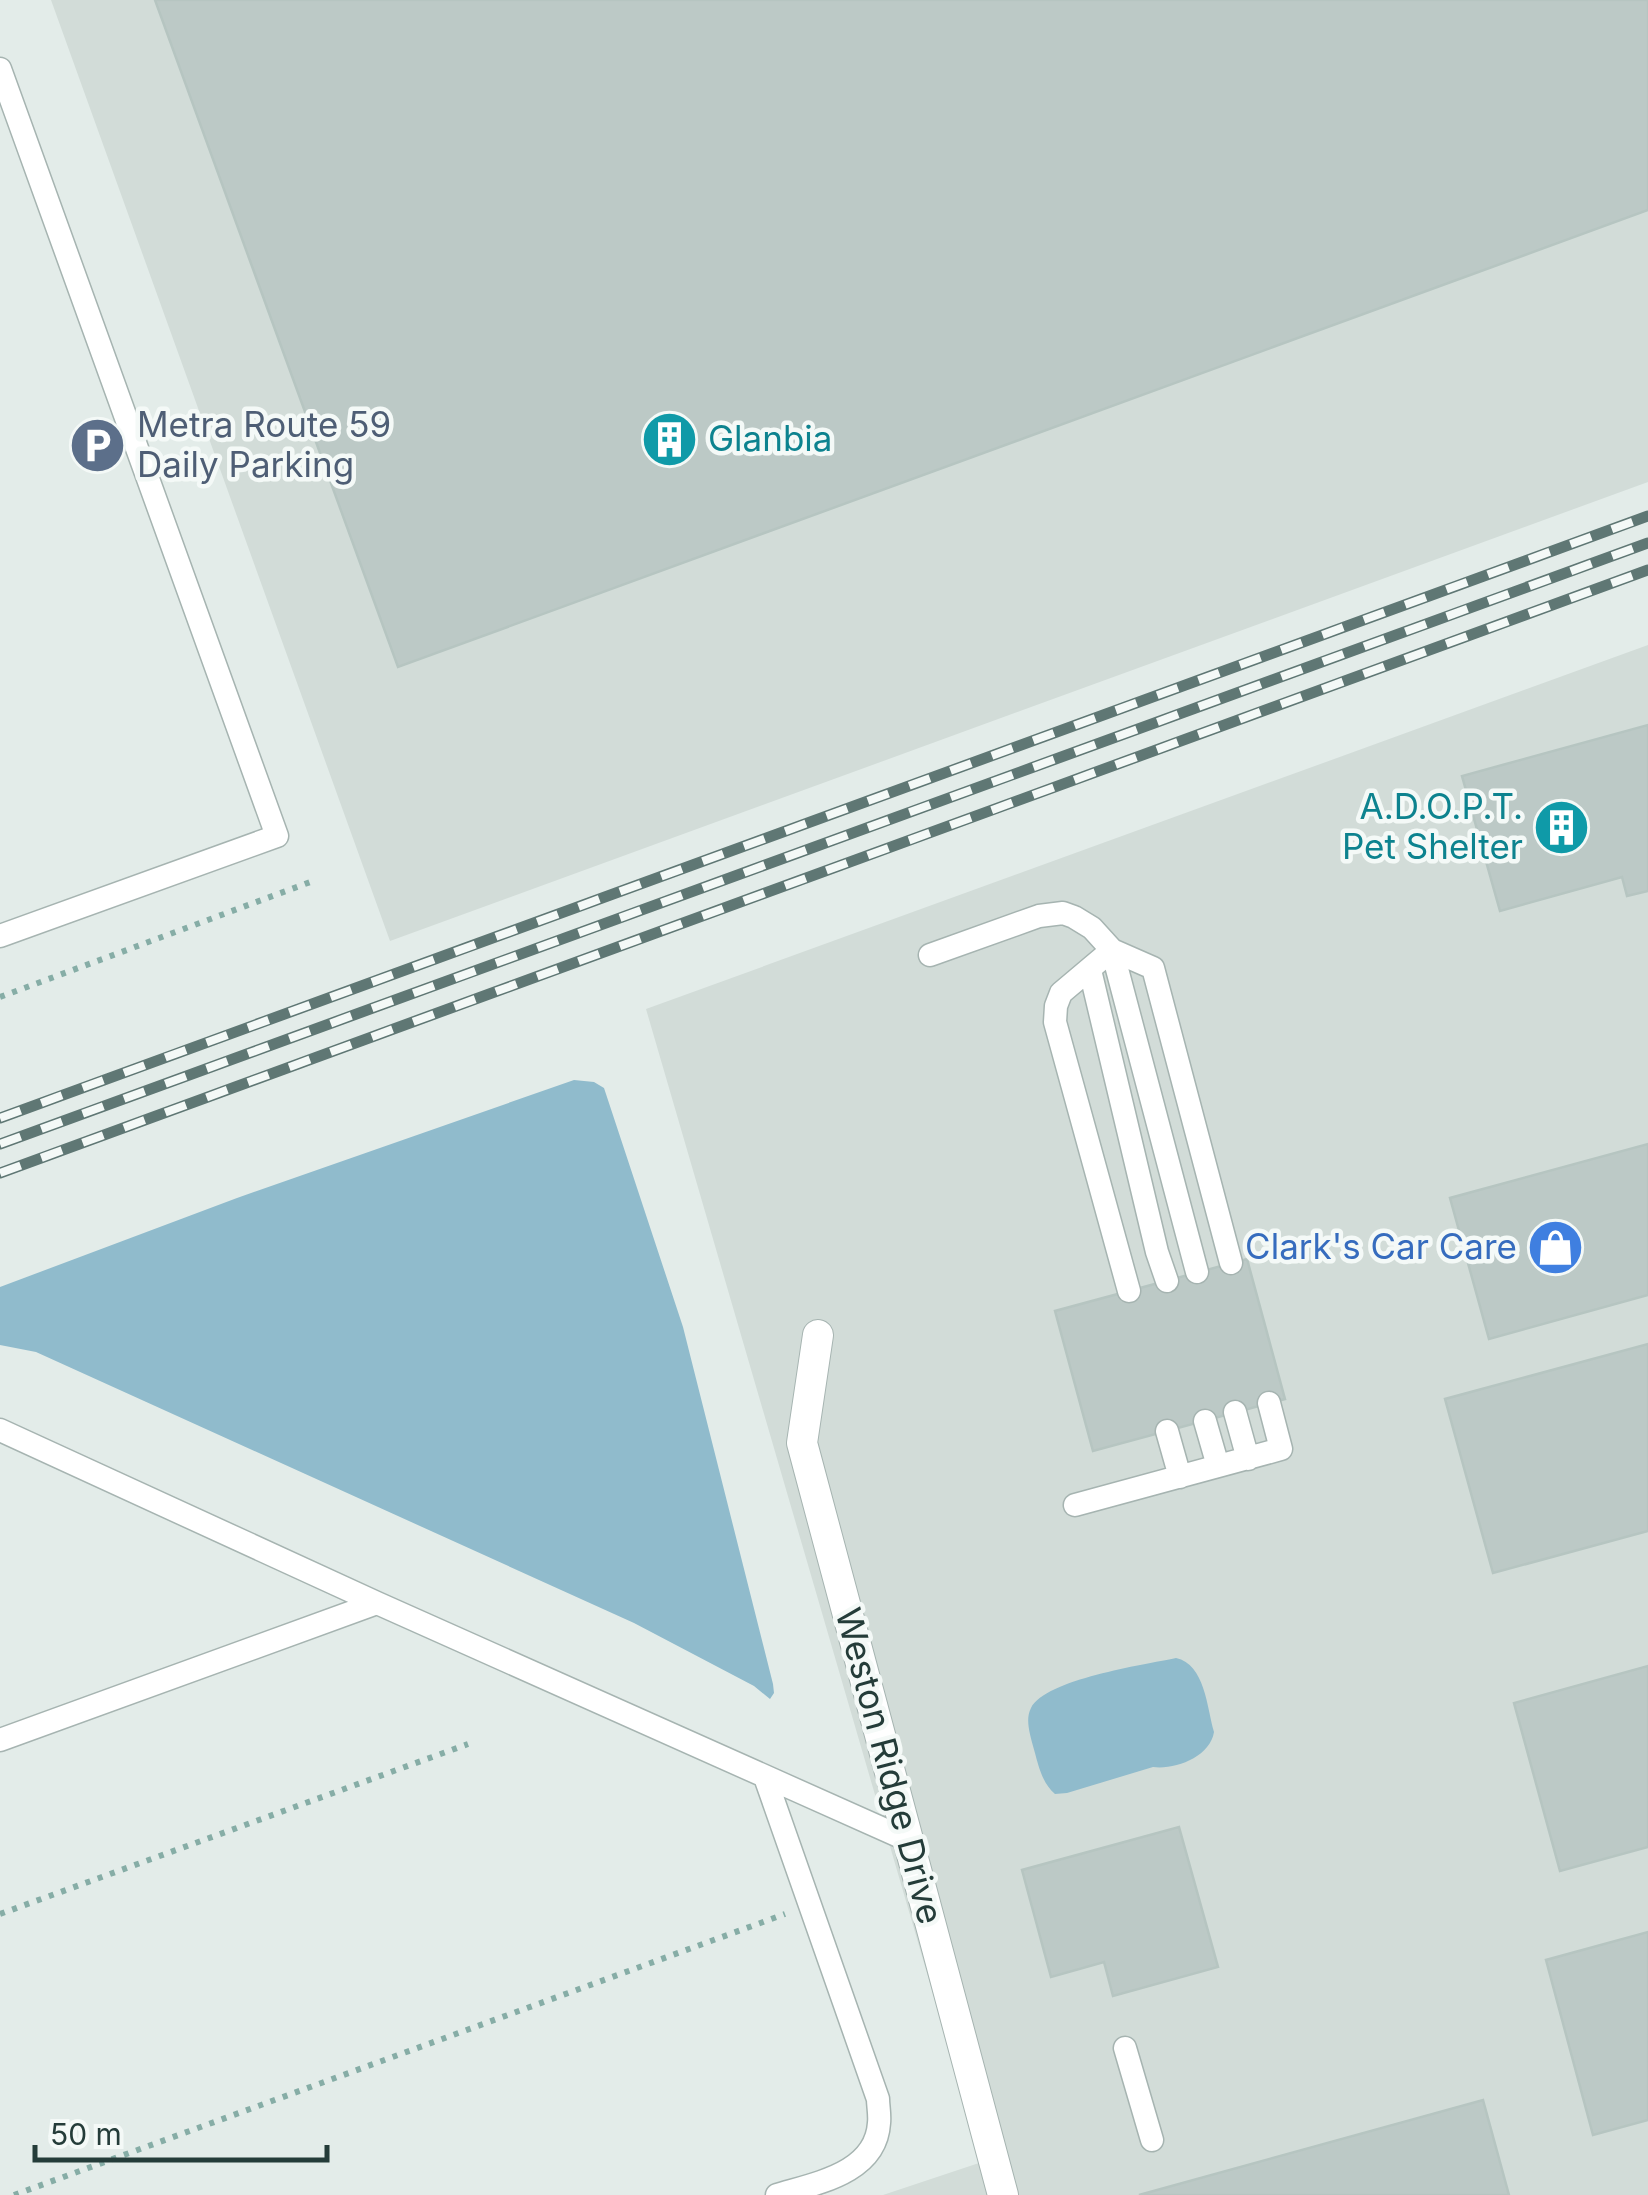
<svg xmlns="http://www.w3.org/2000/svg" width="1648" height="2195" font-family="Inter,sans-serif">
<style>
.built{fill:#d2dcd8}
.water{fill:#90bbcc}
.building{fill:#bcc9c6;stroke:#b6c5c1;stroke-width:2.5}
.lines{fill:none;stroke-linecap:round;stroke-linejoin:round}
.lane-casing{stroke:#a6b4b1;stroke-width:25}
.street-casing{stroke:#a6b4b1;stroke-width:32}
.path{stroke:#86ada6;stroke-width:6;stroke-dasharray:5 8;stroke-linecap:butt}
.lane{stroke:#fff;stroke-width:22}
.street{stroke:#fff;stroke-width:30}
.rail-casing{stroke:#5f7774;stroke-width:11}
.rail{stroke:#f4f9f7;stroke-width:8;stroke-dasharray:22;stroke-linecap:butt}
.labels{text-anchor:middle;stroke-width:9;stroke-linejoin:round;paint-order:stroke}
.service-label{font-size:35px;fill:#4e5e75;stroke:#f4f9f7;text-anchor:start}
.culture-label{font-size:35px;fill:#0d838f;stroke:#f4f9f7;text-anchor:start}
.shop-label{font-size:35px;fill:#366cbe;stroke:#f4f9f7;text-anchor:end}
.street-label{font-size:35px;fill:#243c39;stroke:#f4f9f7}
</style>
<rect width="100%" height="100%" fill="#e3ece9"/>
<path class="built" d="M51 0H1648V482L390 941Z
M1648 645V2195H883L982 2162 646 1009Z"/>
<path class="water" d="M574 1080 594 1082 604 1088 683 1327 773 1684 774 1693 770 1699 754 1686 634 1623 36 1352 0 1345V1287L237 1198Z
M1176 1658C1205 1664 1207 1708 1214 1732 1210 1757 1175 1770 1153 1767L1067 1793 1055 1794C1041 1782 1038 1763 1033 1746 1030 1734 1025 1719 1031 1708 1046 1679 1143 1665 1176 1658Z"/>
<path class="building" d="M155 0H1648V210L398 667Z
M1648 725V891L1627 896 1622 877 1500 911 1462 776Z
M1648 1144V1295L1489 1339 1450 1198Z
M1247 1259 1285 1399 1093 1451 1055 1311Z
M1648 1344V1531L1493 1573 1445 1399Z
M1648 1666V1847L1560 1871 1514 1703Z
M1179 1827 1218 1967 1113 1996 1104 1962 1051 1977 1022 1870Z
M1648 1932V2120L1593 2135 1546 1960Z
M1483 2100 1509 2195H1139Z"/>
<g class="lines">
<defs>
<path id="lane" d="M0 69 277 836 0 936
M1112 950 1061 993 1056 1006 1055 1022 1129 1291
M1112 950 1197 1272
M930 955 1039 916 1063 913 1074 917 1092 928 1112 950 1153 968 1231 1263
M1090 970 1157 1252 1167 1281
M1235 1412 1248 1459
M1205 1421 1218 1466
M0 1430 377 1603 910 1841
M1167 1431 1180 1477
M1075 1505 1281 1449 1269 1403
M0 1740 377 1603
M765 1777 878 2099C878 2106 880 2115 879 2123 876 2173 817 2183 777 2195
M1125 2048 1152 2140"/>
<path id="street" d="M818 1335 802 1443 1003 2195"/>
</defs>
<use href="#lane" class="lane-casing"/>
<use href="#street" class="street-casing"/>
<path class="path" d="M0 997 313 881
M0 1914 468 1744
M14 2195 785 1914"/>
<use href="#lane" class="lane"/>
<use href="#street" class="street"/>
<defs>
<path id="rail" d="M0 1118 1648 516
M0 1144 1648 543
M0 1173 1648 570"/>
</defs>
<use href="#rail" class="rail-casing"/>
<use href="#rail" class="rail"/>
</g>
<defs>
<symbol id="building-disc" viewBox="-11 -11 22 22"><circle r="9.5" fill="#0f9aa8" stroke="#f4f9f7"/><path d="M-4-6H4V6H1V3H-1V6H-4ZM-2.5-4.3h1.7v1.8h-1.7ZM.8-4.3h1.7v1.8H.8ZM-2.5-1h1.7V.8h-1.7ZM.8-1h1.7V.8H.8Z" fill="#fff"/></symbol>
<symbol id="parking-disc" viewBox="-11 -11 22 22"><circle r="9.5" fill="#5c6f8a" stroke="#f4f9f7"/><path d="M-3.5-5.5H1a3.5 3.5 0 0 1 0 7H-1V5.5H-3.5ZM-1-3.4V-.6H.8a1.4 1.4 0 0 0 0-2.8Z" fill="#fff"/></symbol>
<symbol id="shop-disc" viewBox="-11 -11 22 22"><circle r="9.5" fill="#3f7fe0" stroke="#f4f9f7"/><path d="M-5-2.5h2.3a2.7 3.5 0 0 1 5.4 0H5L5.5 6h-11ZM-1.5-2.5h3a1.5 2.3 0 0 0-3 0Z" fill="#fff"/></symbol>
</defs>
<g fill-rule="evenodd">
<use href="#building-disc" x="638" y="408" width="63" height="63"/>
<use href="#parking-disc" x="66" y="414" width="63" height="63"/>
<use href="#building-disc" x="1530" y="796" width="63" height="63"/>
<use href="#shop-disc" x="1524" y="1216" width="63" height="63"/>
</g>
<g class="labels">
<g class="service-label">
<text x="137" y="437">Metra Route 59<tspan x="137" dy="40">Daily Parking</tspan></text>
</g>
<g class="culture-label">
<text x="708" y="451">Glanbia</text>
<text x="1523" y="819" text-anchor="end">A.D.O.P.T.<tspan x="1523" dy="40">Pet Shelter</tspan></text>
</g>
<g class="shop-label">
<text x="1517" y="1259">Clark's Car Care</text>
</g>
<g class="street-label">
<text transform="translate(889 1766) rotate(75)" y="12">Weston Ridge Drive</text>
</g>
</g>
<path d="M35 2145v15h292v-15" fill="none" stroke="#243c39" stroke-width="5"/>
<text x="50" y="2145" font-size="30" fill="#243c39" stroke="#f4f9f7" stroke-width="8" paint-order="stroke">50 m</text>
</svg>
